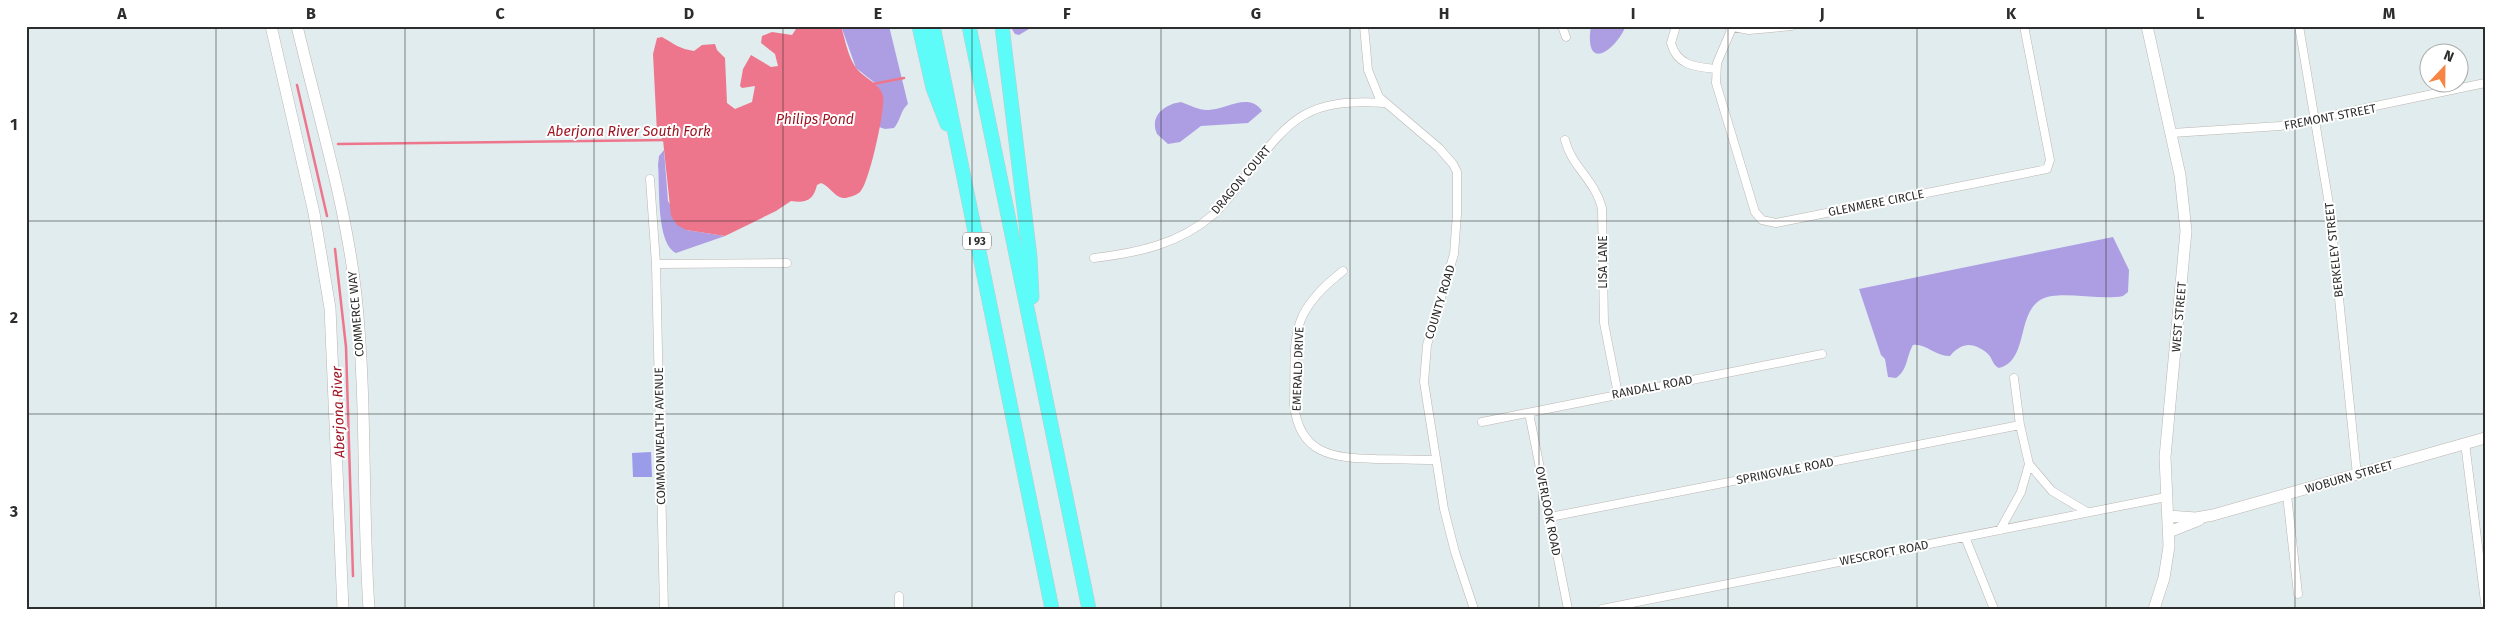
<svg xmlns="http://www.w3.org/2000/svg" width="2511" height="635" font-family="'Fira Sans',sans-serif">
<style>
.green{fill:#ad9ee3}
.pitch{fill:#9a9cea}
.water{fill:#ee768c}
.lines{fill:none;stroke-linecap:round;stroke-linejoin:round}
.stream{stroke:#ee768c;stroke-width:2.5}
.street-casing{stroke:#bdb5b0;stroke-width:9}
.secondary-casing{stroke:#bdb5b0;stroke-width:12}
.highway-casing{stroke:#c8c8c8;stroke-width:15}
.street{stroke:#fff;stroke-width:8}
.secondary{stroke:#fff;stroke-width:11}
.highway{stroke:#5efcf9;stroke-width:14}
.grid{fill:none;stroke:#2d2d2d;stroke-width:1;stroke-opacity:0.55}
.labels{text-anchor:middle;stroke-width:4;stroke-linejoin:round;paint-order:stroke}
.shield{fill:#fff;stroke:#6c6c6c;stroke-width:1}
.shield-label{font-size:11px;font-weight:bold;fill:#2d2d2d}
.street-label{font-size:12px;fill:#2d2d2d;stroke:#fff}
.water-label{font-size:14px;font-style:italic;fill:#9f101f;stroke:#fff}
.neatline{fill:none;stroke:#2d2d2d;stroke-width:2}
.grid-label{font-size:16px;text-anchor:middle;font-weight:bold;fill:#2d2d2d}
</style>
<rect width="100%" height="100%" fill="#e0ecee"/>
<path class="green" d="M841 26H889L908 104C900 111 901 120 894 128L885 129 879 127 883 97 875 83 856 68Z
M1010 26H1034L1019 35 1015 34Z
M1591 26H1625V28C1611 56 1584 69 1591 26Z
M1181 102C1189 105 1199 110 1207 110 1224 111 1249 91 1262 111L1248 123 1201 126 1180 142 1168 144 1157 134C1149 116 1165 104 1181 102Z
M664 150 668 201 686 230 725 236 676 253C656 243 660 186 658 165L659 156Z
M2113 237 2129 270 2128 292 2123 296C2100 301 2060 290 2042 299 2016 312 2029 361 1999 368 1992 365 1993 358 1987 353 1973 342 1962 342 1950 356 1937 357 1925 343 1913 345 1906 357 1908 370 1896 378L1888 377 1885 359 1881 355 1859 289Z"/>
<path class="pitch" d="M651 452 652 477H633L632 453Z"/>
<path class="water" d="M792 26H841C845 39 848 58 857 69 865 79 880 83 883 96 886 107 869 185 860 192 857 195 850 197 846 198 835 199 830 186 821 183L817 185C813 201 806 203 791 201L776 211 725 236 686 230 677 225 671 216 663 140 657 133 653 54 657 38 662 37C674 44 680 49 694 51L702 45 715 44 717 50 725 58 727 103 735 109 752 102 755 86 742 88 740 86 743 69 751 55 771 67 778 66 775 54 761 43 762 36 772 32 792 35 796 29Z"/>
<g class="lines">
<path class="stream" d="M873 84 904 78
M297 85 327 216
M338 144 666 140
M335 249 346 347 353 576"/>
<defs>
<path id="street" d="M1364 26 1368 70 1379 97 1439 148 1453 164 1457 172V214L1454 254 1427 345 1424 382 1444 509 1455 552 1474 609
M1562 26 1566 37
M1676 26 1671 43C1677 66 1696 67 1716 69
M1728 26 1749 30 1792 26
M2299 26 2330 210 2357 475
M1732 28 1717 63 1716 83 1755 212 1762 220 1776 223 2047 169 2050 160 2024 26
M2172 133 2280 126 2485 83
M1565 140C1571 166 1595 180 1602 208L1604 323 1618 394
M650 179 656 264 664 609
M1094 258C1137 253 1180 244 1214 214 1225 204 1234 191 1243 179 1290 120 1303 98 1384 103
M656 264 787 263
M1343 271C1286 315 1296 338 1294 404 1299 455 1334 458 1376 459 1396 459 1415 460 1434 460
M1529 413 1568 609
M1482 422 1822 354
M2465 443 2485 602
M2029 464 2052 491 2087 512
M2287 495 2298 594
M1550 517 2020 425
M2000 530 2021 492 2029 464 2020 425 2014 378
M1965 537 1994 609
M899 609V596
M1602 609 2166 497"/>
<path id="secondary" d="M271 26 314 213 330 308 343 609
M297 26C318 115 346 205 356 295 367 399 362 505 369 609
M2147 26 2180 175 2186 231 2165 457 2169 546 2164 578 2154 609
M2168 516 2196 518 2213 515 2485 438
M2169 532 2199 520"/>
<path id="highway" d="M919 26 933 88 947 124
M933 26 1052 609
M969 26 1089 609
M1002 26 1030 257 1032 297"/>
</defs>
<use href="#street" class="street-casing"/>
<use href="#secondary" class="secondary-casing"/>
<use href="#highway" class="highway-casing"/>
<use href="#street" class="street"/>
<use href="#secondary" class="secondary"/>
<use href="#highway" class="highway"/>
</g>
<path class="grid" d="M216 26V609M405 26V609M594 26V609M783 26V609M972 26V609M1161 26V609M1350 26V609M1539 26V609M1728 26V609M1917 26V609M2106 26V609M2295 26V609M26 221H2485M26 414H2485"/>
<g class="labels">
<rect class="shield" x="963" y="232.5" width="28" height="17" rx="4"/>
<g class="shield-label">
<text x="977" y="245">I 93</text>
</g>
<g class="street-label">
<text transform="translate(2330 117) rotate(-11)" y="4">FREMONT STREET</text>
<text transform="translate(1241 180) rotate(-50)" y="4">DRAGON COURT</text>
<text transform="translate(1876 203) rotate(-11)" y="4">GLENMERE CIRCLE</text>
<text transform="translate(2334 250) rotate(-96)" y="4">BERKELEY STREET</text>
<text transform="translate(1603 262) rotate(-90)" y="4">LISA LANE</text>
<text transform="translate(1440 302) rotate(-73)" y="4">COUNTY ROAD</text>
<text transform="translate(356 314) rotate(-95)" y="4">COMMERCE WAY</text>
<text transform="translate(2179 317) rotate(-85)" y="4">WEST STREET</text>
<text transform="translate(1298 369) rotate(-88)" y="4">EMERALD DRIVE</text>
<text transform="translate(1652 387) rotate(-11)" y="4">RANDALL ROAD</text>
<text transform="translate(660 436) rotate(-91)" y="4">COMMONWEALTH AVENUE</text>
<text transform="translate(1785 471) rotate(-11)" y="4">SPRINGVALE ROAD</text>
<text transform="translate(2349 477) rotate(-16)" y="4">WOBURN STREET</text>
<text transform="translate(1548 511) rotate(79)" y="4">OVERLOOK ROAD</text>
<text transform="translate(1884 553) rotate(-11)" y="4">WESCROFT ROAD</text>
</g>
<g class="water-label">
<text x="815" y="124">Philips Pond</text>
<text x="629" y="136">Aberjona River South Fork</text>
<text transform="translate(338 412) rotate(-92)" y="5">Aberjona River</text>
</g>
</g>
<rect width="2511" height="635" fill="none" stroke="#ffffff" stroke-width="55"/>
<g transform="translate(2444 68) rotate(22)"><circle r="24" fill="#ffffff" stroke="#ababab"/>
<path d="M0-4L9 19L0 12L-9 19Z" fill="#f78644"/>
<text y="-8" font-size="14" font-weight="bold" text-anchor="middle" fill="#2d2d2d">N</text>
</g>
<rect x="28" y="28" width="2456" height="580" class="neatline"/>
<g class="grid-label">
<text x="122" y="19">A</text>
<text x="311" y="19">B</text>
<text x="500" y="19">C</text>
<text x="689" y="19">D</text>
<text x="878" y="19">E</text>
<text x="1067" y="19">F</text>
<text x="1256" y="19">G</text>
<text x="1444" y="19">H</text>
<text x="1633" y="19">I</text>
<text x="1822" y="19">J</text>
<text x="2011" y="19">K</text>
<text x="2200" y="19">L</text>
<text x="2389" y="19">M</text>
<text x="14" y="130">1</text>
<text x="14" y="323">2</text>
<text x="14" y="517">3</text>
</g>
</svg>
